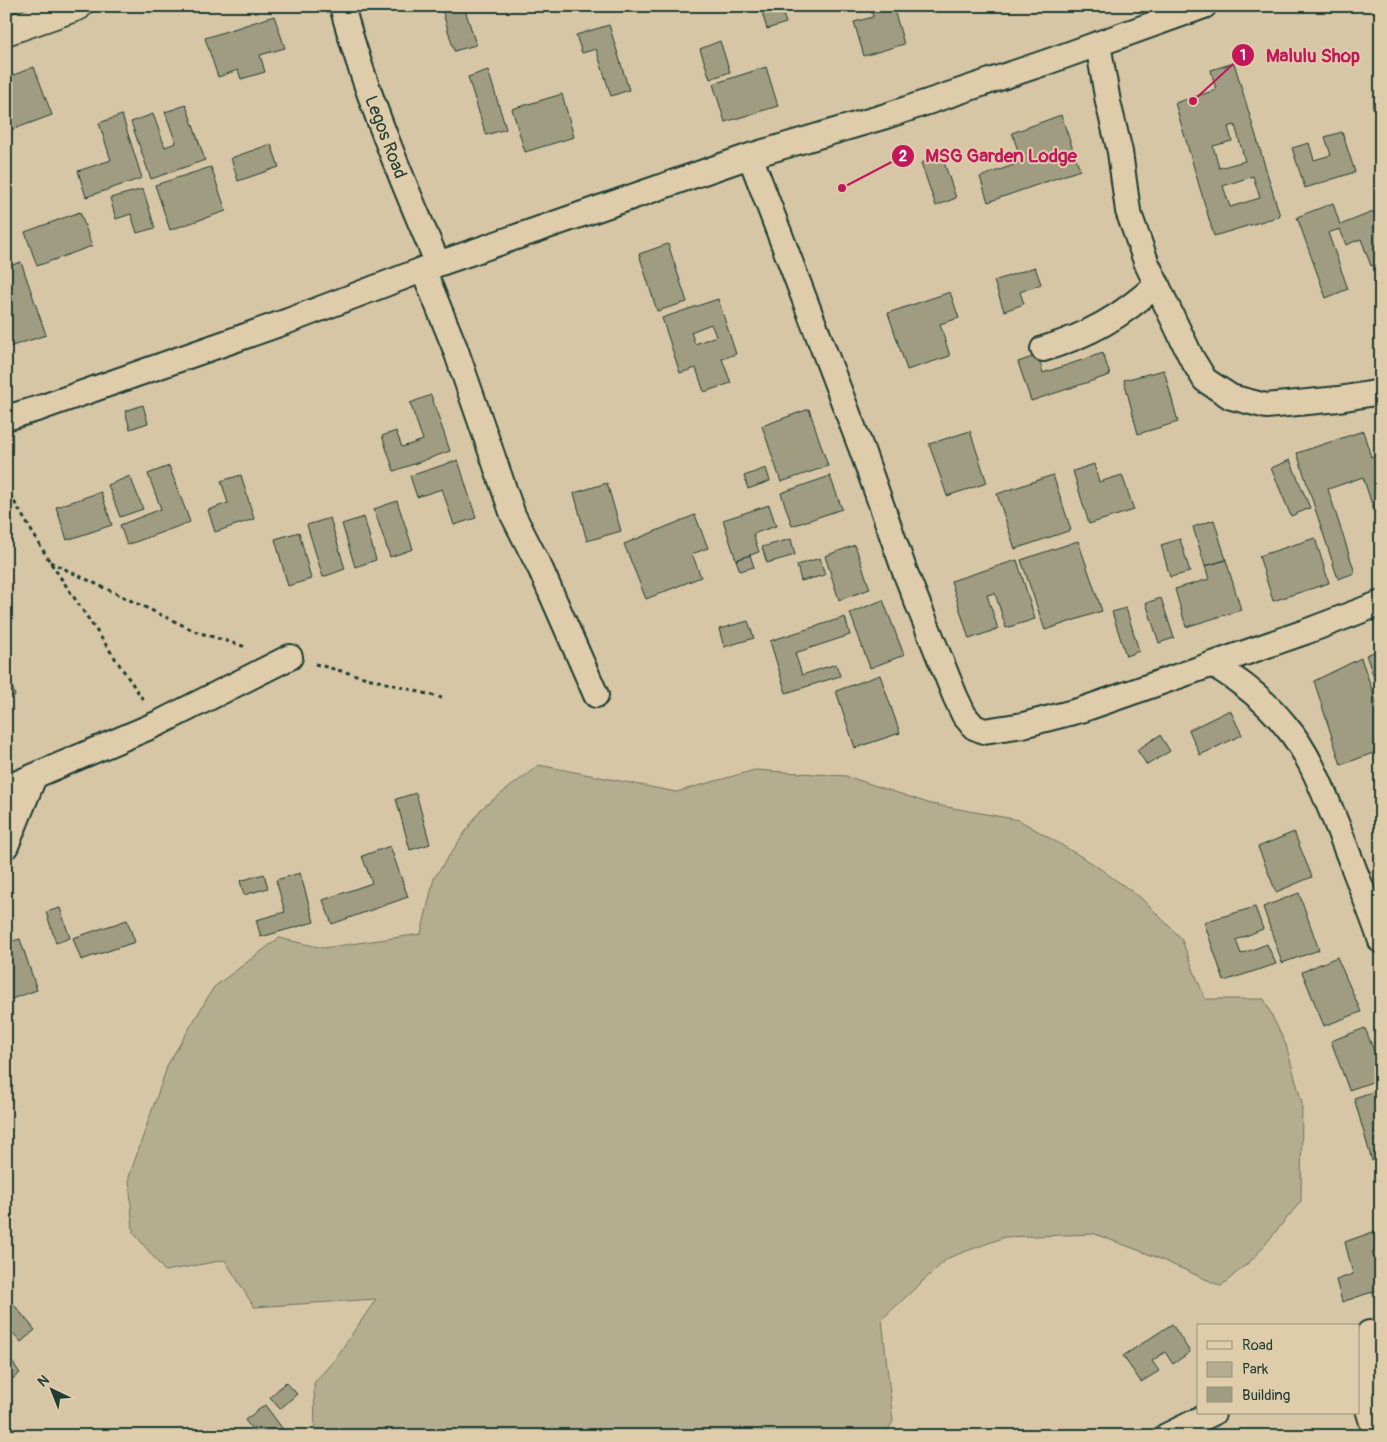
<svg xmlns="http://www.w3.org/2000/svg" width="1387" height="1442" font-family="Pangolin,sans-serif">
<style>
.green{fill:#b5ad90;stroke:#6a7562}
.building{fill:#9f9c82;stroke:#1f3d34;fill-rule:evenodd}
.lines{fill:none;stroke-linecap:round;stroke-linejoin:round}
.minor-casing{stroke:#1f3d34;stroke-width:28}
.secondary-casing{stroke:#1f3d34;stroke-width:31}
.path{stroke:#1f3d34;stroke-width:3;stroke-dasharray:4 4;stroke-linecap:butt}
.minor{stroke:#dfccaa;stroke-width:24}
.secondary{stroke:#dfccaa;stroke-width:28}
.labels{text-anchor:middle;stroke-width:4;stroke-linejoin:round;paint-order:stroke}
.street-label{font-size:18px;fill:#1f3d34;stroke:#dfccaa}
.leader{fill:none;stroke:#c2185b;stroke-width:2}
.callout-dot{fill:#c2185b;stroke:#dfccaa;stroke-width:2}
.mark-label{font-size:15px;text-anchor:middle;font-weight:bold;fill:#fff}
.callout-label{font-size:19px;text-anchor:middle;font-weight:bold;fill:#c2185b;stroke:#dfccaa;stroke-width:4;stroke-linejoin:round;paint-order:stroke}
</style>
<rect width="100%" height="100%" fill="#d7c6a5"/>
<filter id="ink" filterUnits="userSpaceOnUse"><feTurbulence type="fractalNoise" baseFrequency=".02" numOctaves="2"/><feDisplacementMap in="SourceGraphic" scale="10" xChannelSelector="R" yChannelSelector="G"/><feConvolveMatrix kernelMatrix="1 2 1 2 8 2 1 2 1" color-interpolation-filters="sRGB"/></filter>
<g filter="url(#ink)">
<path class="green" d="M539 765 676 792 755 770 846 776 931 804 1019 820 1092 863 1141 898 1181 938 1205 999H1264L1286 1045 1302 1103 1301 1201 1254 1258 1221 1286 1151 1255 1095 1234 1005 1237 948 1258 882 1319 893 1422 883 1436H315L314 1383 335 1359 376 1299 254 1307 225 1260 165 1271 133 1232 129 1177 168 1064 214 987 279 938 323 948 421 934 434 878 481 809Z"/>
<path class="building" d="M441 6H464L476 45 454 51Z
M760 6H780L786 23 767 29Z
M870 6H893L904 44 864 56 854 22 873 17Z
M274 16 285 48 260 55 265 72 241 79 238 70 218 77 205 38Z
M609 25 629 90 611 96 596 49 582 53 576 35Z
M720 41 730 72 710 79 700 49Z
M1234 63 1280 216 1214 236 1175 103 1216 90 1211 70ZM1235 125 1245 161 1219 168 1213 146 1232 141 1228 127ZM1253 176 1260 198 1230 207 1223 186Z
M34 67 52 115 6 132V78Z
M766 67 778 106 725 122 713 84Z
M488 70 506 129 486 135 468 77Z
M562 94 574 137 525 152 512 109Z
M1381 101V130L1372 104Z
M186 105 205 160 151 179 131 122 153 114 165 147 176 143 165 112Z
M122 115 142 178 86 197 78 171 111 160 99 123Z
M1061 115 1080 170 988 202 980 177 1022 162 1012 133Z
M1342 132 1355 172 1305 188 1292 148 1309 143 1314 160 1331 155 1325 137Z
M271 144 279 167 238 181 231 158Z
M942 156 956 198 936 206 921 163Z
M211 167 226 211 170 230 155 185Z
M143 189 155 228 137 233 131 214 116 219 110 198Z
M1333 203 1340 225 1378 210 1381 217V262L1371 266 1361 239 1346 245 1340 229 1328 233 1348 289 1326 298 1297 217Z
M80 212 92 246 37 266 25 232Z
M668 244 687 302 657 311 639 254Z
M21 262 46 335 6 348V267Z
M1035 267 1041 284 1020 292 1024 304 1004 311 994 281Z
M950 292 959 318 940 324 950 356 907 370 888 313Z
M718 299 736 354 722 359 731 383 704 392 696 368 680 373 662 318ZM711 324 716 336 695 344 691 332Z
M1103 353 1110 375 1031 401 1018 362 1038 355 1043 373Z
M1164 370 1178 422 1138 434 1124 380Z
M431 395 450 451 394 471 382 436 396 431 402 447 423 440 410 403Z
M143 405 148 423 130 429 125 411Z
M809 409 828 466 781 482 762 426Z
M970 431 987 483 947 496 929 444Z
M1363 431 1371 457 1379 454 1381 459V522L1378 523 1363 477 1328 489 1355 573 1338 579 1297 453Z
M458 460 476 518 454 525 442 489 417 497 410 476Z
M1290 460 1310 508 1291 516 1271 468Z
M1094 464 1099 482 1122 475 1134 510 1089 524 1073 471Z
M169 466 190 522 127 545 120 525 161 509 148 474Z
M766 468 770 481 748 489 744 476Z
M241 475 254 519 215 532 208 510 228 503 221 481Z
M1053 475 1071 530 1015 549 997 494Z
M130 476 143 509 120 517 108 485Z
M830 476 842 509 792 526 781 493Z
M607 483 621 531 587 541 574 493Z
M101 492 112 525 67 540 56 507Z
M397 501 413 549 390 557 374 509Z
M769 505 776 526 753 534 759 552 736 560 723 520Z
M695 515 708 548 692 554 701 577 646 599 624 544Z
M364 517 376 560 355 567 342 524Z
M330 518 345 569 323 577 307 525Z
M1214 520 1226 560 1205 566 1193 527Z
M299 532 311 579 288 586 275 539Z
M1315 538 1329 583 1273 601 1259 556Z
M791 539 795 555 767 563 762 547Z
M1180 539 1190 572 1170 577 1161 545Z
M1078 541 1102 611 1045 630 1021 560Z
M855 545 870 589 839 600 825 556Z
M750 555 754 567 740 571 736 560Z
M820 558 825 575 801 581 797 565Z
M1017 560 1035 619 1006 628 995 593 987 595 998 629 969 639 951 581Z
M1226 560 1241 610 1186 627 1175 589 1209 579 1205 566Z
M1161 598 1174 638 1159 643 1146 603Z
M883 600 904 655 870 668 850 613Z
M1126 608 1139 651 1126 656 1112 612Z
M845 617 850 635 795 653 802 675 836 664 840 676 786 693 770 641Z
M748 621 754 638 724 647 719 629Z
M1381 649V697L1366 655Z
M1361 658 1381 715V750L1341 765 1314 681Z
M6 668 15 696 6 699Z
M880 675 900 733 855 748 836 691Z
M1230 710 1242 735 1200 755 1189 730Z
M1160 735 1170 751 1147 765 1137 750Z
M416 793 430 844 410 850 396 799Z
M1294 832 1312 877 1276 892 1258 847Z
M390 846 408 897 332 924 323 900 372 883 362 856Z
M300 873 314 922 261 937 256 920 285 912 276 880Z
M264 874 268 888 244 895 240 881Z
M1299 893 1319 950 1282 963 1263 907Z
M1255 907 1263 929 1236 940 1241 954 1267 944 1276 964 1224 981 1204 922Z
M60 908 70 938 56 943 46 912Z
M127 920 135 942 81 960 73 938Z
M20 939 37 990 6 1001V943Z
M1337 957 1361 1012 1324 1026 1302 972Z
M1365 1028 1381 1069V1079L1349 1090 1331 1041Z
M1381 1089V1157L1372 1161 1354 1098Z
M1381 1229V1249L1372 1253 1378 1266 1381 1265V1289L1342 1302 1336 1280 1353 1274 1345 1242Z
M6 1295 35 1330 21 1342 6 1325Z
M1172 1324 1190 1352 1173 1364 1165 1352 1152 1361 1159 1371 1141 1382 1123 1356Z
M6 1353 20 1373 6 1384Z
M286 1382 297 1394 280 1409 270 1397Z
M265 1405 288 1436H257L245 1420Z"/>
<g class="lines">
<defs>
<path id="minor" d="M342 6C366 95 402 180 438 264
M1098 44 1108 102 1120 152 1128 211 1147 264 1191 357 1205 380 1231 397 1266 406 1339 399 1381 392
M750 156 863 453 905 572 955 696 964 715 974 727 984 731 1023 725 1081 710 1305 632 1381 603
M423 269 455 348 513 515 541 570 596 695
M1043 349C1089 335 1121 317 1157 284
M6 418 40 408 288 321 438 264 750 156 886 116 1047 62 1204 6
M1212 664C1239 680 1265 700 1285 725 1311 755 1324 794 1339 830 1353 867 1368 903 1381 941
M6 788 159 723 290 657
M6 846 34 777
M1369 1333 1364 1375 1365 1399 1376 1436
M1166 1436 1213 1413"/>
<path id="secondary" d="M6 31 78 6"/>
</defs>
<use href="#minor" class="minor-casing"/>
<use href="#secondary" class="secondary-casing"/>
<path class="path" d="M6 488 50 562 144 701
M50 562 197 632 246 647
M315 664 442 698"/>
<use href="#minor" class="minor"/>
<use href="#secondary" class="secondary"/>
</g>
</g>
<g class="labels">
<g class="street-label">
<text transform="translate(386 137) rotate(69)" y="6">Legos Road</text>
</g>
</g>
<path class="leader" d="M1193 101L1243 55M842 188L903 156"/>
<g class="callout-dot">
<circle cx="1193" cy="101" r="5"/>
<circle cx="842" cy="188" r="5"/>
<circle cx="1243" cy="55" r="12"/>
<circle cx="903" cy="156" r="12"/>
</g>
<g class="mark-label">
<text x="1243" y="60">1</text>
<text x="903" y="161">2</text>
</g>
<g class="callout-label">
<text x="1313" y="62">Malulu Shop</text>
<text x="1001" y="162">MSG Garden Lodge</text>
</g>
<rect width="1387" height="1442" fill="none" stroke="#dfccaa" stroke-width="25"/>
<rect x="12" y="12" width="1362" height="1417" fill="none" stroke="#1f3d34" stroke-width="2" filter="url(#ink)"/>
<rect x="1197" y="1324" width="162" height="90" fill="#dfccaa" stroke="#92937b"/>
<rect x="1207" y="1341" width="25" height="8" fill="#dfccaa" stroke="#92937b"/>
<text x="1242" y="1350" font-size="15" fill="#1f3d34">Road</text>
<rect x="1207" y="1362" width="25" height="15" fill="#b5ad90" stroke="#92937b"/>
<text x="1242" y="1374" font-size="15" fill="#1f3d34">Park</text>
<rect x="1207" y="1387" width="25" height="15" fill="#9f9c82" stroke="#92937b"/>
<text x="1242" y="1400" font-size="15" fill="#1f3d34">Building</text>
<g transform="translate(52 1390) rotate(317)" stroke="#dfccaa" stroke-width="4" paint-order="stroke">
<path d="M0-4L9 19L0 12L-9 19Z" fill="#1f3d34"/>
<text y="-8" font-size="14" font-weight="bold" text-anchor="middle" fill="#1f3d34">N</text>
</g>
</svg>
